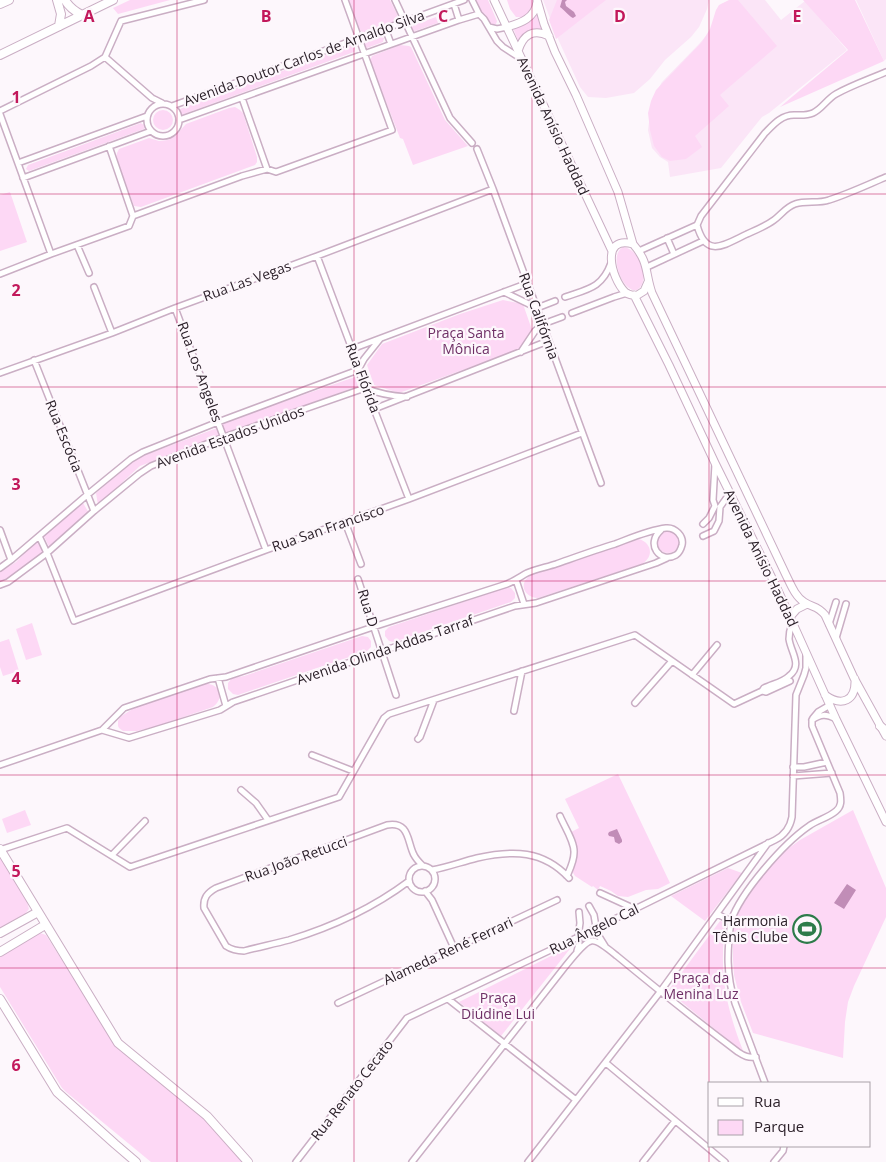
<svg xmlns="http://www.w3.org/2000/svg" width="886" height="1162" font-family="'Open Sans',sans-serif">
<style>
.built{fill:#fbe5f7}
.green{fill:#fdd8f5}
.water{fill:#c18db7}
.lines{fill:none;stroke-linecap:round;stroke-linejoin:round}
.minor-casing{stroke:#caaec4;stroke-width:8}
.secondary-casing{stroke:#caaec4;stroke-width:9}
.primary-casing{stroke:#caaec4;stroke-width:10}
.minor{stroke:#fff;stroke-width:5}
.secondary{stroke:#fff;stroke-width:7}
.primary{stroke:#fff;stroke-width:8}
.grid{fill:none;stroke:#c2185b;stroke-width:1;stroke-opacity:0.55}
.labels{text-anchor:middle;stroke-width:4.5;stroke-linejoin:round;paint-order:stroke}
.street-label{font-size:14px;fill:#2c212a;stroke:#fdf7fc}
.park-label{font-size:14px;fill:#6f2f66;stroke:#fdf7fc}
.poi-label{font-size:14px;fill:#2c212a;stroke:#fdf7fc;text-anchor:end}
.grid-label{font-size:16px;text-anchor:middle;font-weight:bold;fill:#c2185b;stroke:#fdf7fc;stroke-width:4.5;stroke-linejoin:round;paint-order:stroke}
</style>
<rect width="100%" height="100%" fill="#fdf7fc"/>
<path class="built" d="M543 0H709L707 9 699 27 691 37 665 60 650 79 634 93 606 98 588 97 580 87 558 39Z
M732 0H765L781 20 805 1 847 50 769 113 762 117 721 168 670 177 668 162 660 157 652 148 648 130 652 99 662 82 699 44 711 30 716 11 721 4Z
M856 0H886V59L884 61Z"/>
<path class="green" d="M130 0H170L118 14 113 8Z
M349 0H390L397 14V18L392 23 366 32H362L358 28Z
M475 0H488L497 21 496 24 493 25 491 24 485 14 480 11Z
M507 0H533L532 10 525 17H516L510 9Z
M557 0H606L556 39 549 20Z
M729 0H738L777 46 720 95 729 106 695 136 702 147 686 159 670 161 662 157 654 146 650 130 648 113 651 101 656 90 702 42 710 29 716 10 719 5Z
M803 0H855L884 61 780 107 848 50Z
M537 14 542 30H534L519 43 513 28C523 26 530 22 537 14Z
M436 17 438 23 415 31 412 30V27L414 25Z
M381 37 384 38 383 42 367 48 365 47 364 44 366 42Z
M352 45 355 48 354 52 181 115 179 112 180 109Z
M400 45 409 46 411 47 445 120 468 146 413 165 403 139 400 138 370 61 372 56Z
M235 107 240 110 243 113 257 157V162L255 165 141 207 134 206 116 159 117 153 119 149 149 138 159 141 168 140 175 136 186 124 229 108Z
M153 120a10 10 0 1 1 20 0a10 10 0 1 1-20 0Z
M141 123 145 126 144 129 29 171 26 169 28 165Z
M10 192 27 242 0 251V195Z
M623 247C639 248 652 280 637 290 633 290 633 291 629 288 619 281 610 254 623 247Z
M503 300 523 304 532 330 518 350 399 393 374 385 367 365 382 344 460 314Z
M355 377 358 386 225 435 221 423Z
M217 428 221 436 140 466 98 505 96 493 137 458Z
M83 503 89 513 49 547 43 534Z
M657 542a11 11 0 1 1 22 0a11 11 0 1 1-22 0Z
M639 539C652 543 654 557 642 564L538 598C527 598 518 587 528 577 532 574 538 572 543 570Z
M36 541 44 552 7 579 0 582V572L16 562Z
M505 588H511L515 593V598L511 602 394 642 389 641 385 636V631L389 627Z
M32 623 42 655 26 660 16 629Z
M362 636 368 637 371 641V647L367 651 238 695 233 694 228 689V683L232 678 244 676Z
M9 639 19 671 3 676 0 667V642Z
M203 684C219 682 226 697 213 707L154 727 137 731H123L119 728 118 726V721L120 717 134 708Z
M618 774 670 883 658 889 646 890 628 897 618 896 611 891 600 886 598 890 593 886 592 887 575 876 572 871C578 852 579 850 571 832L579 828 565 799Z
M25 810 31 825 7 833 2 819Z
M853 810 886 888V917L854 986 848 1002 845 1022 843 1058 753 1033 741 1002 734 975 733 960V935L735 921 738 912 764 872 779 855 800 840Z
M0 857 27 902 29 909 25 914 0 928Z
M728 868 742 873 705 921 671 896Z
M720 921 726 922C718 971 726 1008 744 1053L668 991Z
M40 933 46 935 115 1044 154 1078 208 1120 245 1162H151L66 1092 62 1088 0 987V954Z
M573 945 501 1036 459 1002Z"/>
<path class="water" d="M562 0H567L565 2 566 6 574 12 576 16 573 18C571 18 563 9 560 7Z
M617 829 622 840V842L619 844 615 842 614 837 609 836 608 834 609 832Z
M847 884 856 890 844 909 834 903Z"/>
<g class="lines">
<defs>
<path id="minor" d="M395 0 450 118 472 143
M472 0 479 14 484 19 497 41 503 47 520 58
M454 4 459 20
M489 27 497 29 507 27
M385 28 391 44
M105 57 152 98 162 103
M242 98 267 169
M147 120a16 16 0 1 1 32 0a16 16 0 1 1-32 0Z
M172 106 464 0
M0 111 91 66 105 57 121 21 204 0
M0 114 51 254
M179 120 459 20 479 14
M109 146 133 216
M477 149 493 189 601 483
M18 163 147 116
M23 178 151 131
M697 225C706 259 724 245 747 234 756 230 766 226 774 220 781 215 786 207 795 204 806 200 818 204 829 200 848 194 867 185 886 177
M667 238 674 254
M77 245 89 273
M639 251 697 225 701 216 765 133C773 125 781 115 794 115 800 115 806 116 813 113 822 109 827 99 836 94 852 85 870 79 886 72
M317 256 352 349 358 370 374 409 409 499
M647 267 703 241
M0 274 51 254 129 226 133 216 242 176 267 169 276 172 392 130 345 0
M94 287 112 333
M504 292 537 308 555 301
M565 297C588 289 602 288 611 263
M175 308 266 550
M572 313 614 297 627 293
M352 349 528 283
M521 352 535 331 543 324 562 317
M34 360 94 511
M0 373 112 333 175 308 317 256 493 189
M374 409 548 341
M345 522 361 564
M703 524 709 518 715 506 713 500 715 464
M0 530 11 560
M39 536 47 553 74 621 266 550 409 499 582 433
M703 536 714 531 719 521 720 507 730 493
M0 568 11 560 87 495 131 459 143 452 218 422 358 370 364 359 380 339
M358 579 396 695
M516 580 524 604
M0 585 8 582 47 553 94 511 139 474 151 466 224 437 365 388C379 394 392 396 407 397
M829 624 836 602
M836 638 846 604
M692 675 717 645
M218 678 226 706
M762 691 766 692 790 681
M635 703 672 661
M514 711 522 671
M813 718 818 712 830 705
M812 720C821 714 826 714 836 719
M102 730 129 738 220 710 233 702 515 606 536 603 656 563 667 558
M418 739 420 737 434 700
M312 755 353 771
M0 765 102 730 124 708 210 679 226 677 373 627 507 584C514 581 520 577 527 573 536 569 547 567 556 564 576 557 595 550 615 544 631 538 649 530 666 528 675 527 684 536 682 545 681 549 679 553 676 555 660 564 645 544 661 530
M793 767H804L827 762
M793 776 832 773
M241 790 256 803 268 820
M560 816C564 826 575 842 574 853 574 861 570 869 567 876
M0 850 67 828 130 867 339 797 384 718 389 714 635 635 734 704 762 691 764 688C772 684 783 682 789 676 803 665 791 653 789 639 789 634 790 629 792 624
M112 855 145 821
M409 879a13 13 0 1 1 26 0a13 13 0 1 1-26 0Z
M432 870C448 867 461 862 477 858 513 850 543 850 569 878
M409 881C373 908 332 927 289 940 274 944 259 947 244 951 237 951 232 950 226 946L204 908C203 898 207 893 216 888L387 825C410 821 407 842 414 855 416 859 419 862 422 865
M425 891 432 900 454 948
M600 893 635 909
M589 906 594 915 597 933 605 946
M717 914 731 921
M577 951 579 944 578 937 580 923 579 912
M448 999 576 1100
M338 1003 557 900
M606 1063 725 1162
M765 1083 735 1003C726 974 727 951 731 921 741 892 783 844 809 826 817 820 828 818 836 811 842 806 841 800 840 793L812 726V720
M296 1162 407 1018 428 1008 578 937 775 840C785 835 790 828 792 817L796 695 804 675 806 668V655
M412 1162 564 968C569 962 584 942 591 941 597 939 612 952 617 956 657 989 697 1021 738 1052 744 1056 748 1058 756 1057
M528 1162 660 992 768 843
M643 1162 675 1121
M774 1162 783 1151 784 1146"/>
<path id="secondary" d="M494 0 612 251
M537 0 544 24 555 52 576 95 618 192 633 244
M507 27C521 23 535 18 537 2
M518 51C523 35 533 28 549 36
M648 282 644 291 636 296C632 295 628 295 625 292 611 278 600 235 633 244 649 262 645 273 652 293L786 575C791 585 795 596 804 602 813 608 817 605 825 615L854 678 886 736
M634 295 669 365 715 463 777 588 836 719 886 822
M790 617 797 609 807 604
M825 695C842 707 856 701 855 679"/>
<path id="primary" d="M57 0 61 14 59 26
M65 0C69 7 74 11 82 15
M0 4 9 0
M0 55 113 0
M880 726 886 731
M0 849 118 1043 207 1116 248 1162
M0 933 38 912
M0 952 45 925
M0 999 57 1092 115 1144 136 1162"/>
</defs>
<use href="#minor" class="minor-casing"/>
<use href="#secondary" class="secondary-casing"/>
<use href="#primary" class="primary-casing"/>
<use href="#minor" class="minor"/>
<use href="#secondary" class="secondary"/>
<use href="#primary" class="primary"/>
</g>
<path class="grid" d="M177 0V1162M354 0V1162M532 0V1162M709 0V1162M0 194H886M0 387H886M0 581H886M0 775H886M0 968H886"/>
<defs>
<symbol id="stadium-ring" viewBox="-11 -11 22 22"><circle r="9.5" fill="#fdf7fc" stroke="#2d7b4a" stroke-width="1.5"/><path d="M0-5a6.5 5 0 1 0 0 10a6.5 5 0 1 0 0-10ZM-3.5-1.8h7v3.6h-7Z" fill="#2d7b4a"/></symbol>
</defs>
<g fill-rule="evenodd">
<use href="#stadium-ring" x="791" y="913" width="32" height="32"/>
</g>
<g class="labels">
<g class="street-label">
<text transform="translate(304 58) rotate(-20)" y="5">Avenida Doutor Carlos de Arnaldo Silva</text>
<text transform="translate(553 126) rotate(65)" y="5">Avenida Anísio Haddad</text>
<text transform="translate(247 281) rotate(-20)" y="5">Rua Las Vegas</text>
<text transform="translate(539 316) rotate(70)" y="5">Rua Califórnia</text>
<text transform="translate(200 372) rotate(70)" y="5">Rua Los Angeles</text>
<text transform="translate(363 378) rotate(69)" y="5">Rua Flórida</text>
<text transform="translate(64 436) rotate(68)" y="5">Rua Escócia</text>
<text transform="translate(230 437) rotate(-20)" y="5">Avenida Estados Unidos</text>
<text transform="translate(328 528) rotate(-19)" y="5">Rua San Francisco</text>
<text transform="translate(761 558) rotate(64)" y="5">Avenida Anísio Haddad</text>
<text transform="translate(368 608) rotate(73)" y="5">Rua D</text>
<text transform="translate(385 650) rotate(-19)" y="5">Avenida Olinda Addas Tarraf</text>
<text transform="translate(296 859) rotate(-20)" y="5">Rua João Retucci</text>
<text transform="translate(594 929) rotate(-26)" y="5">Rua Ângelo Cal</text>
<text transform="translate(448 951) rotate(-25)" y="5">Alameda René Ferrari</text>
<text transform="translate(352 1090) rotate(-52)" y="5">Rua Renato Cecato</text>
</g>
<g class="park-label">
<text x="466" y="338">Praça Santa<tspan x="466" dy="16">Mônica</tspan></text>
<text x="701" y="983">Praça da<tspan x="701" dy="16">Menina Luz</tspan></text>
<text x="498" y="1003">Praça<tspan x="498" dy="16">Diúdine Lui</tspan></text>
</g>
<g class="poi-label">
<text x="788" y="926">Harmonia<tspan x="788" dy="16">Tênis Clube</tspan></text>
</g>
</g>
<g class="grid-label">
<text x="89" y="22">A</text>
<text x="266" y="22">B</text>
<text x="443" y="22">C</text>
<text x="620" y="22">D</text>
<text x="797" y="22">E</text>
<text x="16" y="103">1</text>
<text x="16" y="296">2</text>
<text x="16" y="490">3</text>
<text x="16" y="684">4</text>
<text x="16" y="877">5</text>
<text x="16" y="1071">6</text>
</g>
<rect x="708" y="1082" width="162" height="65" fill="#fdf7fc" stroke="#a9a1a8"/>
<rect x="718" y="1098" width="25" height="8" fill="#ffffff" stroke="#a9a1a8"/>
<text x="754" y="1107" font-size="15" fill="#2c212a">Rua</text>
<rect x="718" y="1120" width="25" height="15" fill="#fdd8f5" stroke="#a9a1a8"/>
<text x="754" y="1132" font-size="15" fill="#2c212a">Parque</text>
</svg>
